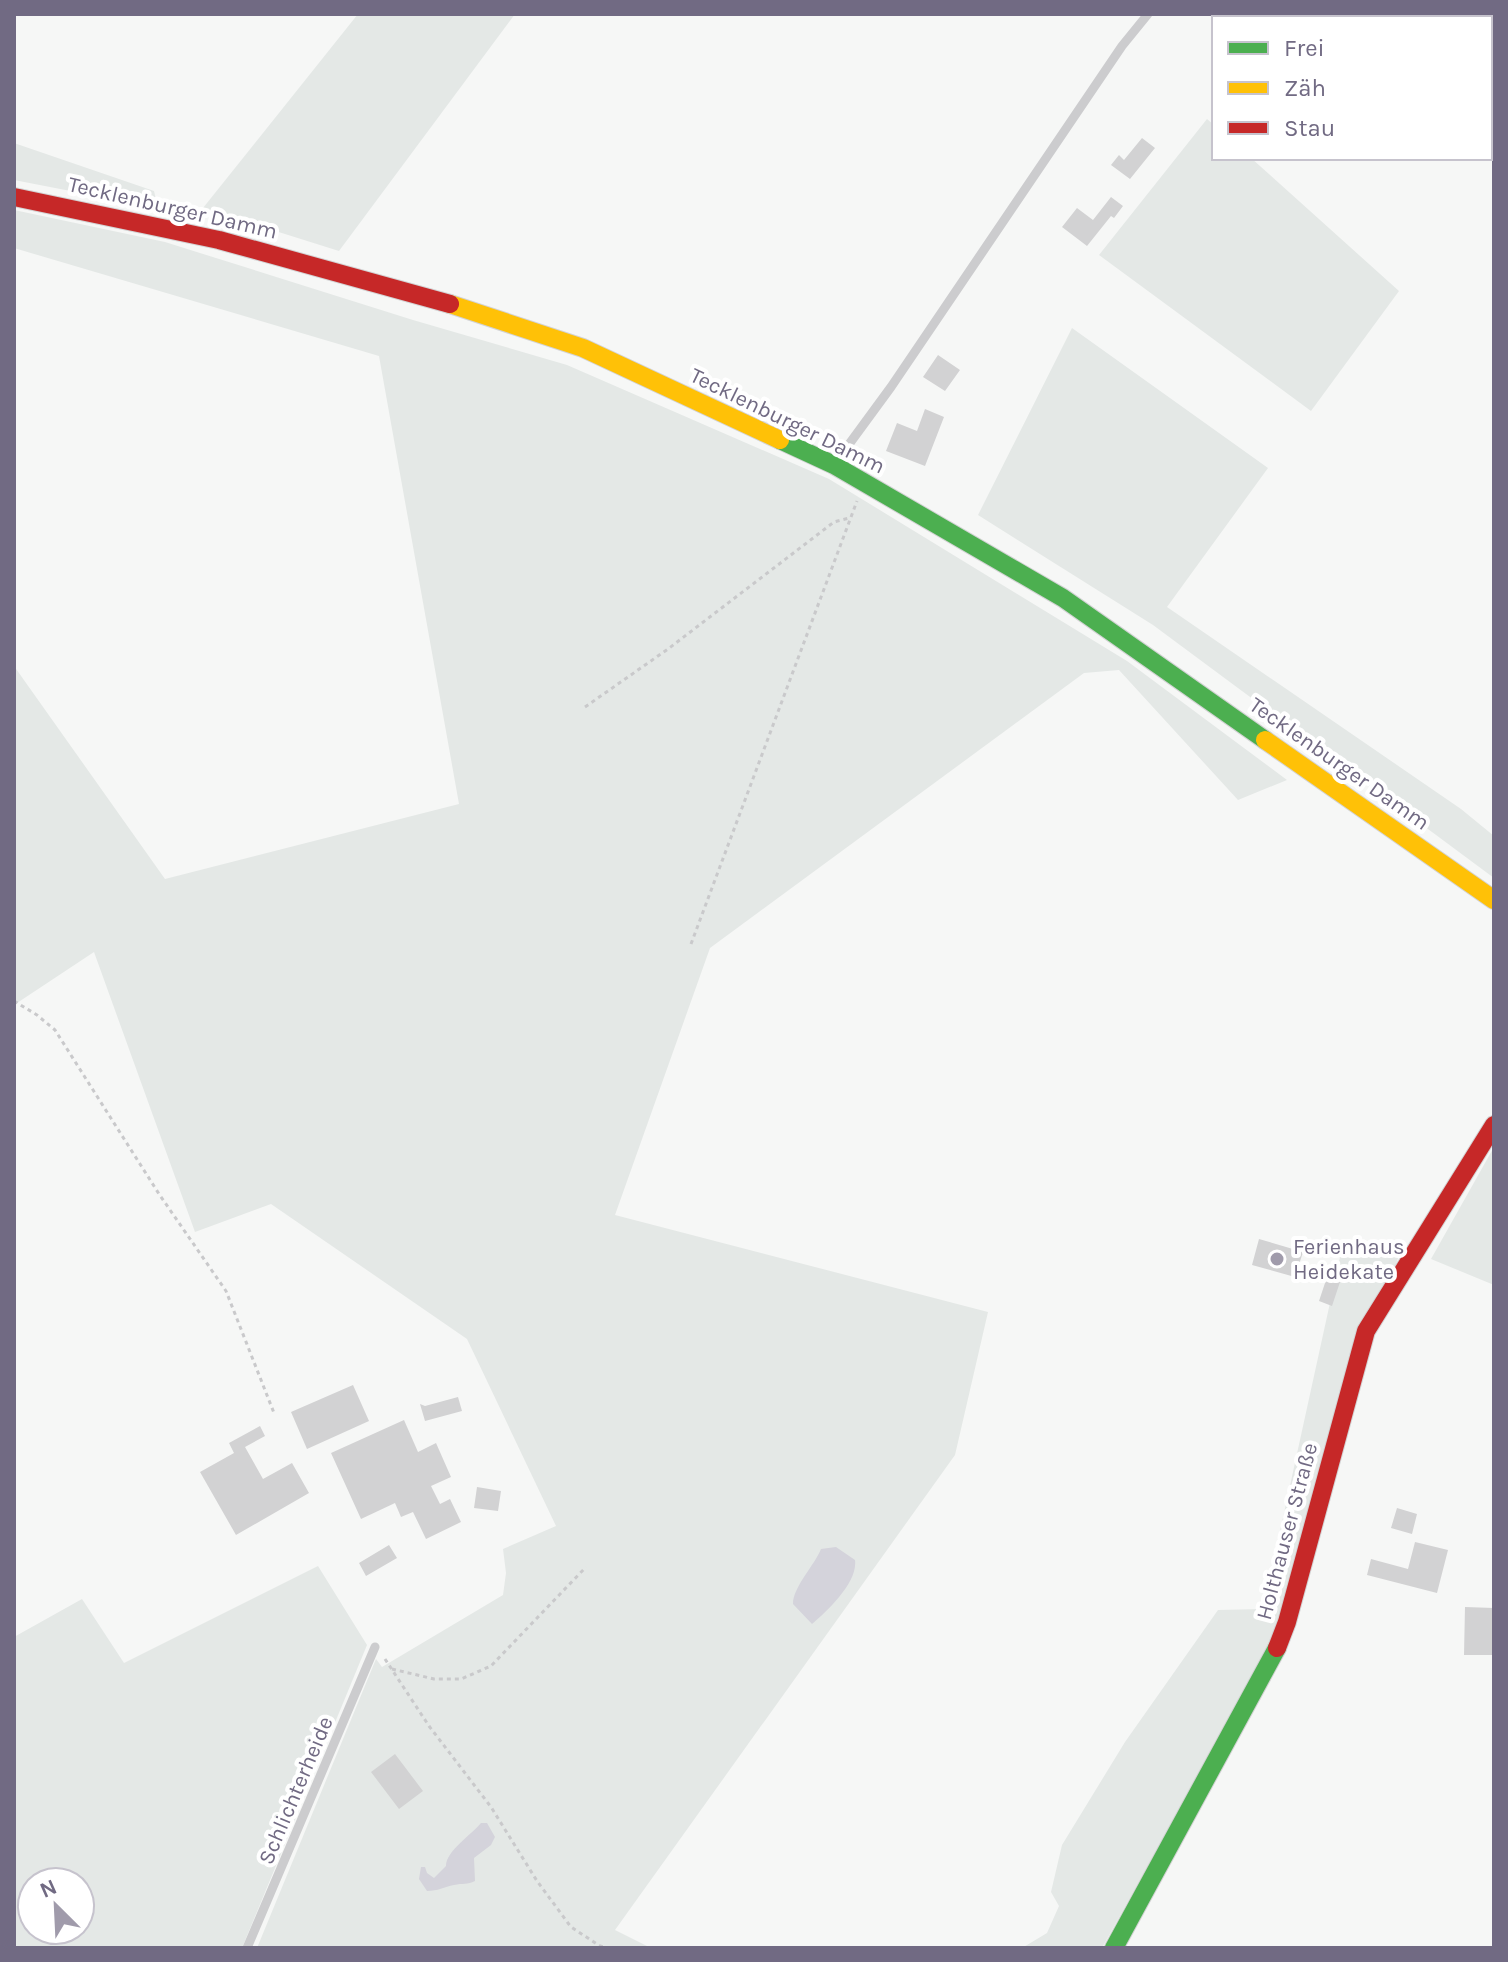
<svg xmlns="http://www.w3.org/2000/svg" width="1508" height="1962" font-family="Karla,sans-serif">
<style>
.green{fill:#e4e8e6;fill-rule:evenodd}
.water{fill:#d4d3db}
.building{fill:#d2d2d3}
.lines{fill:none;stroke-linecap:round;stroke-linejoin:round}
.fast-casing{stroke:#d3d3d4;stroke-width:20}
.slow-casing{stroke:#d3d3d4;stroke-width:20}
.jam-casing{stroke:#d3d3d4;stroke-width:20}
.path{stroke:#c9c9cb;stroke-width:3;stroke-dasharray:4 4;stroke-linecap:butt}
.lane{stroke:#ccccce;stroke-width:9}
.fast{stroke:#4caf50;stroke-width:18}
.slow{stroke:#ffc107;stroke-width:18}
.jam{stroke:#c62828;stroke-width:18}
.poi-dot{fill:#a09bab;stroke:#fff;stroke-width:3}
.labels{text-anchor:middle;stroke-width:8;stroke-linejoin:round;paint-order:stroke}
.street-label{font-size:22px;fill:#716a83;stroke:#fff}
.poi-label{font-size:22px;fill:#716a83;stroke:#fff;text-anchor:start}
</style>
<rect width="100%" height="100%" fill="#f6f7f6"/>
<path class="green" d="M358 14H515L339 251 203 208Z
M1207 119 1214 125V158H1251L1399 291 1311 411 1099 255Z
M14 143 154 191 158 208 14 180Z
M14 210 165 242 413 320 567 365 829 479 1127 661 1287 780 1238 800 1119 670 1084 673 710 948 615 1215 988 1312 955 1455 615 1930 651 1948H257L376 1659 382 1667 503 1595 506 1573 503 1549 556 1526 467 1339 271 1204 195 1232 94 952 14 1005V666L165 879 459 804 379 356 14 248Z
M1072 328 1268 468 1167 607 1461 809 1494 836V878L1153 625 978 515Z
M1494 1147V1285L1431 1259Z
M1342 1248 1398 1258 1271 1643 1102 1948H1022L1047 1933 1059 1906 1051 1892 1062 1845 1125 1742 1218 1610 1263 1609Z
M318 1566 367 1645 242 1948H14V1637L82 1599 124 1663ZM32 1882H80V1930H32Z"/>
<path class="water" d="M836 1547 855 1560C858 1582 828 1610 812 1624L793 1604C793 1587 814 1566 821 1549Z
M481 1823H487L495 1837 491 1845 474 1858 475 1881C467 1885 463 1883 454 1885 444 1887 438 1891 427 1891L419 1879 421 1867H425L427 1873 434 1878 446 1866C446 1851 471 1835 481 1823Z"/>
<path class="building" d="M1142 138 1155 148 1130 179 1111 165 1119 155 1124 160Z
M1111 197 1123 206 1114 218 1111 216 1087 246 1062 227 1077 208 1093 220Z
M938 355 960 370 945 391 923 377Z
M925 409 944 417 925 466 886 451 897 423 917 431Z
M1259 1239 1303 1252 1295 1277 1252 1265Z
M1327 1277 1340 1282 1332 1306 1319 1301Z
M353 1385 369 1421 307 1449 291 1412Z
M458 1397 462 1411 425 1421 420 1404 425 1406Z
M404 1420 418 1452 436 1443 451 1477 431 1486 440 1504 450 1499 461 1522 426 1539 413 1512 401 1517 395 1503 361 1519 331 1453Z
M260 1426 265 1436 245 1447 263 1479 292 1463 309 1493 236 1535 200 1472 234 1453 229 1443Z
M477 1487 501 1491 498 1511 474 1508Z
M1397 1508 1417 1514 1412 1534 1391 1528Z
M1415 1542 1448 1550 1437 1593 1367 1575 1371 1559 1408 1569Z
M389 1545 397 1558 366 1576 359 1563Z
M1465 1607 1494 1608V1655H1464Z
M395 1754 423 1791 399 1809 371 1772Z"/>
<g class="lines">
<defs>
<path id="fast" d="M780 440 834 465 1063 598 1265 740
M1114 1948 1277 1648"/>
<path id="slow" d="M450 304 583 348 780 440
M1265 740 1494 900"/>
<path id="jam" d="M14 197 219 240 450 304
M1277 1648 1287 1622 1366 1331 1494 1125"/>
</defs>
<use href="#fast" class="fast-casing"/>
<use href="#slow" class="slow-casing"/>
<use href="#jam" class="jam-casing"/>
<path class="path" d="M585 707 668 649 834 522 849 518
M691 944 857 501
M14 1001 37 1015 55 1030 159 1194 226 1291 274 1413
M385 1659 429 1726 491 1807 537 1881 571 1927 600 1946 609 1948
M392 1669 434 1679H461L491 1666 586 1567"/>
<path class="lane" d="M836 462 891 387 1122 46 1148 14
M247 1948 375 1647"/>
<use href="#fast" class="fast"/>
<use href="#slow" class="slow"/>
<use href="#jam" class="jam"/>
</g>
<circle class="poi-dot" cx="1277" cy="1259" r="8"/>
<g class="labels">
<g class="street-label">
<text transform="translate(173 207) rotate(13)" y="8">Tecklenburger Damm</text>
<text transform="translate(788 420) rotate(26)" y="8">Tecklenburger Damm</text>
<text transform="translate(1340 763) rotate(35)" y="8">Tecklenburger Damm</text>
<text transform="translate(1286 1531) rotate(-75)" y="8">Holthauser Straße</text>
<text transform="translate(295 1790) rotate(-67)" y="8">Schlichterheide</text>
</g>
<g class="poi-label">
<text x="1293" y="1254">Ferienhaus<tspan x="1293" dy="25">Heidekate</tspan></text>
</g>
</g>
<rect width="1508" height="1962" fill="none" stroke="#716a83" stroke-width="32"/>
<rect x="1212" y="16" width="280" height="144" fill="#ffffff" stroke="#c6c3cd" stroke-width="2"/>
<rect x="1228" y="42" width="40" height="12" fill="#4caf50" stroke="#c6c3cd" stroke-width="2"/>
<text x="1284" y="56" font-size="24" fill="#716a83">Frei</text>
<rect x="1228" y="82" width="40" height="12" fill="#ffc107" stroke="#c6c3cd" stroke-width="2"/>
<text x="1284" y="96" font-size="24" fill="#716a83">Zäh</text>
<rect x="1228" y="122" width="40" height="12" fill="#c62828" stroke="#c6c3cd" stroke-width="2"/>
<text x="1284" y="136" font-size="24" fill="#716a83">Stau</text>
<g transform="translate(56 1906) rotate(336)"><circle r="38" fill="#ffffff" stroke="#c6c3cd" stroke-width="2"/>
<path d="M0-6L14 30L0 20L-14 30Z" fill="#a09bab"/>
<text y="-12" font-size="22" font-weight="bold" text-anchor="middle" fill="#716a83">N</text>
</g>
</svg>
